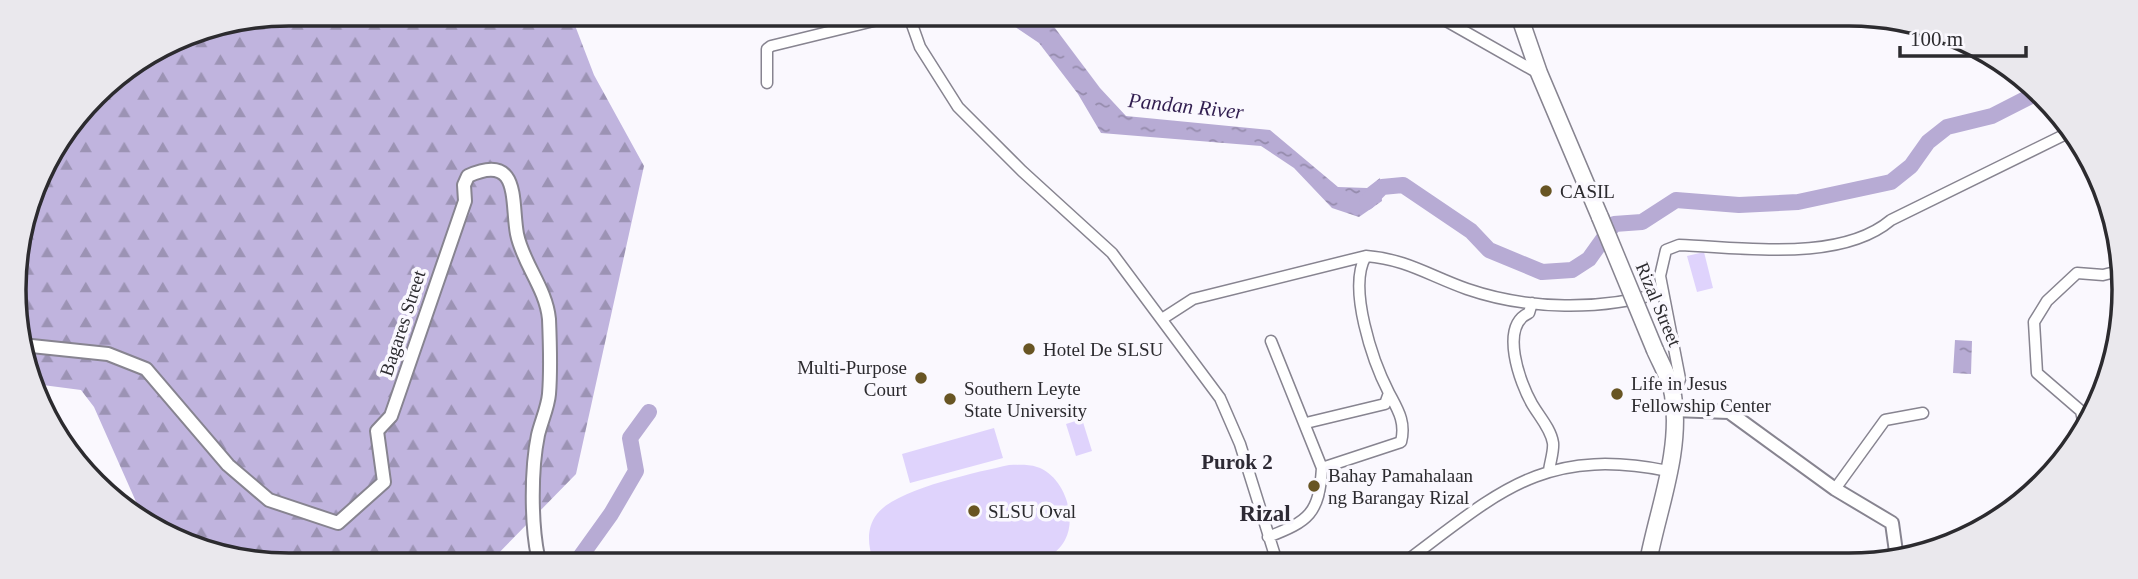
<svg xmlns="http://www.w3.org/2000/svg" width="2138" height="579" font-family="'Times New Roman',serif">
<style>
.forest{fill:url(#forest-firs)}
.pitch{fill:#dfd3fc}
.water{fill:url(#water-ripples)}
.lines{fill:none;stroke-linecap:round;stroke-linejoin:round}
.river{stroke:#b7abd4;stroke-width:16}
.minor-casing{stroke:#878490;stroke-width:13}
.tertiary-casing{stroke:#878490;stroke-width:16}
.primary-casing{stroke:#878490;stroke-width:19}
.minor{stroke:#fff;stroke-width:10}
.tertiary{stroke:#fff;stroke-width:12}
.primary{stroke:#fff;stroke-width:16}
.primary-bridge-casing{stroke:#878490;stroke-width:19;stroke-linecap:butt}
.primary-bridge{stroke:#fff;stroke-width:16}
.poi-dot{fill:#685523;stroke:#faf8fe;stroke-width:2.5}
.labels{text-anchor:middle;stroke-width:7;stroke-linejoin:round;paint-order:stroke}
.poi-label{font-size:19px;fill:#2c2b2f;stroke:#faf8fe;text-anchor:start}
.street-label{font-size:19px;fill:#2c2b2f;stroke:#faf8fe}
.water-label{font-size:21px;font-style:italic;fill:#311e50;stroke:#faf8fe}
.neighbourhood-label{font-size:21px;font-weight:bold;fill:#2d2a34;stroke:#faf8fe}
.quarter-label{font-size:23px;font-weight:bold;fill:#2d2a34;stroke:#faf8fe}
.rim{fill:none;stroke:#2c2b2f;stroke-width:3.5}
</style>
<defs>
<pattern id="forest-firs" width="22" height="20" patternUnits="userSpaceOnUse" patternTransform="scale(1.75)"><rect width="22" height="20" fill="#c0b4de"/><path d="M5 1l3.5 6h-7zM16 11l3.5 6h-7z" fill="#9c93b4"/></pattern>
<pattern id="water-ripples" width="26" height="14" patternUnits="userSpaceOnUse" patternTransform="scale(1.75)"><rect width="26" height="14" fill="#b7abd4"/><path d="M2 4q2-2 4 0t4 0M15 11q2-2 4 0t4 0" fill="none" stroke="#958bac"/></pattern>
</defs>
<rect width="100%" height="100%" fill="#faf8fe"/>
<path class="forest" d="M289 14 571 15 594 75 644 166 576 474 492 560H236L145 522 94 407 81 390 35 384 23 361 15 271 43 167 108 83 184 35Z"/>
<path class="pitch" d="M1704 252 1713 288 1697 292 1687 256Z
M1082 419 1092 451 1076 456 1066 424Z
M994 428 1003 458 910 483 902 454Z
M1009 465C1018 465 1028 464 1037 467 1063 475 1078 516 1065 540 1060 549 1054 553 1046 559L873 561C868 545 866 528 877 514 896 489 978 472 1009 465Z"/>
<path class="water" d="M999 16H1046L1100 88 1126 116 1270 130 1338 187 1367 188 1380 178 1382 201 1359 217 1332 208 1294 168 1261 146 1101 133 1078 94 1039 43Z
M1955 340 1972 341 1971 374 1953 373Z"/>
<g class="lines">
<path class="river" d="M1367 202 1382 187 1403 185 1471 231 1489 250 1542 272 1572 270 1589 259 1614 224 1642 222 1676 200 1739 205 1798 202 1891 182 1911 166 1928 142 1947 127 1992 116 2035 94
M578 560 611 514 636 471 630 438 649 412"/>
<defs>
<path id="minor" d="M909 16 920 47 958 107 1022 171 1112 253 1220 398 1240 444 1277 562
M1441 18 1538 73
M767 83V49L771 46 894 16
M1532 303 1529 313C1499 326 1520 383 1532 404 1539 416 1551 429 1553 443 1554 451 1550 462 1549 471
M1162 319 1193 299 1366 256
M1674 395 1680 379 1660 276 1666 250 1679 245C1742 247 1840 263 1891 220L2072 131
M1306 423 1385 404 1389 393C1373 362 1347 287 1366 256 1406 259 1430 276 1467 289 1528 310 1601 311 1663 292
M2085 430 2081 411 2037 373 2034 322 2047 301 2077 273 2103 275 2119 271
M1322 468 1401 442C1406 422 1398 410 1389 393
M1835 489 1885 420 1923 413
M1268 537C1309 521 1319 514 1322 468L1271 341
M1405 562C1499 492 1543 446 1668 471"/>
<path id="tertiary" d="M22 345 108 354 146 369 228 465 269 500 338 523 384 482 377 431 391 416 400 390 465 201 464 185 468 176C521 152 511 202 517 234 523 264 546 288 549 319 550 343 551 370 549 394 548 407 541 422 538 435 531 469 531 523 538 557L547 560
M1673 410 1729 412 1835 489 1892 523 1897 559"/>
<path id="primary" d="M1520 18 1539 73 1600 217
M1648 562C1658 509 1682 450 1673 395 1671 380 1661 364 1655 350"/>
</defs>
<use href="#minor" class="minor-casing"/>
<use href="#tertiary" class="tertiary-casing"/>
<use href="#primary" class="primary-casing"/>
<use href="#minor" class="minor"/>
<use href="#tertiary" class="tertiary"/>
<use href="#primary" class="primary"/>
<defs>
<path id="primary-bridge" d="M1600 217 1655 350"/>
</defs>
<use href="#primary-bridge" class="primary-bridge-casing"/>
<use href="#primary-bridge" class="primary-bridge"/>
</g>
<g class="poi-dot">
<circle cx="1546" cy="191" r="7"/>
<circle cx="1029" cy="349" r="7"/>
<circle cx="921" cy="378" r="7"/>
<circle cx="1617" cy="394" r="7"/>
<circle cx="950" cy="399" r="7"/>
<circle cx="1314" cy="486" r="7"/>
<circle cx="974" cy="511" r="7"/>
</g>
<g class="labels">
<g class="poi-label">
<text x="1560" y="198">CASIL</text>
<text x="1043" y="356">Hotel De SLSU</text>
<text x="907" y="374" text-anchor="end">Multi-Purpose<tspan x="907" dy="22">Court</tspan></text>
<text x="1631" y="390">Life in Jesus<tspan x="1631" dy="22">Fellowship Center</tspan></text>
<text x="964" y="395">Southern Leyte<tspan x="964" dy="22">State University</tspan></text>
<text x="1328" y="482">Bahay Pamahalaan<tspan x="1328" dy="22">ng Barangay Rizal</tspan></text>
<text x="988" y="518">SLSU Oval</text>
</g>
<g class="street-label">
<text transform="translate(1659 304) rotate(67)" y="7">Rizal Street</text>
<text transform="translate(402 323) rotate(-72)" y="7">Bagares Street</text>
</g>
<g class="water-label">
<text transform="translate(1186 106) rotate(6)" y="7">Pandan River</text>
</g>
<g class="neighbourhood-label">
<text x="1237" y="469">Purok 2</text>
</g>
<g class="quarter-label">
<text x="1265" y="521">Rizal</text>
</g>
</g>
<path d="M0 0H2138V579H0ZM289 26H1849A263 263 0 0 1 2112 289V290A263 263 0 0 1 1849 553H289A263 263 0 0 1 26 290V289A263 263 0 0 1 289 26Z" fill="#eae8ed" fill-rule="evenodd"/>
<path class="rim" d="M289 26H1849A263 263 0 0 1 2112 289V290A263 263 0 0 1 1849 553H289A263 263 0 0 1 26 290V289A263 263 0 0 1 289 26Z"/>
<path d="M1900 46v10h126v-10" fill="none" stroke="#2c2b2f" stroke-width="3.5"/>
<text x="1910" y="46" font-size="21" fill="#2c2b2f" stroke="#faf8fe" stroke-width="5" paint-order="stroke">100 m</text>
</svg>
